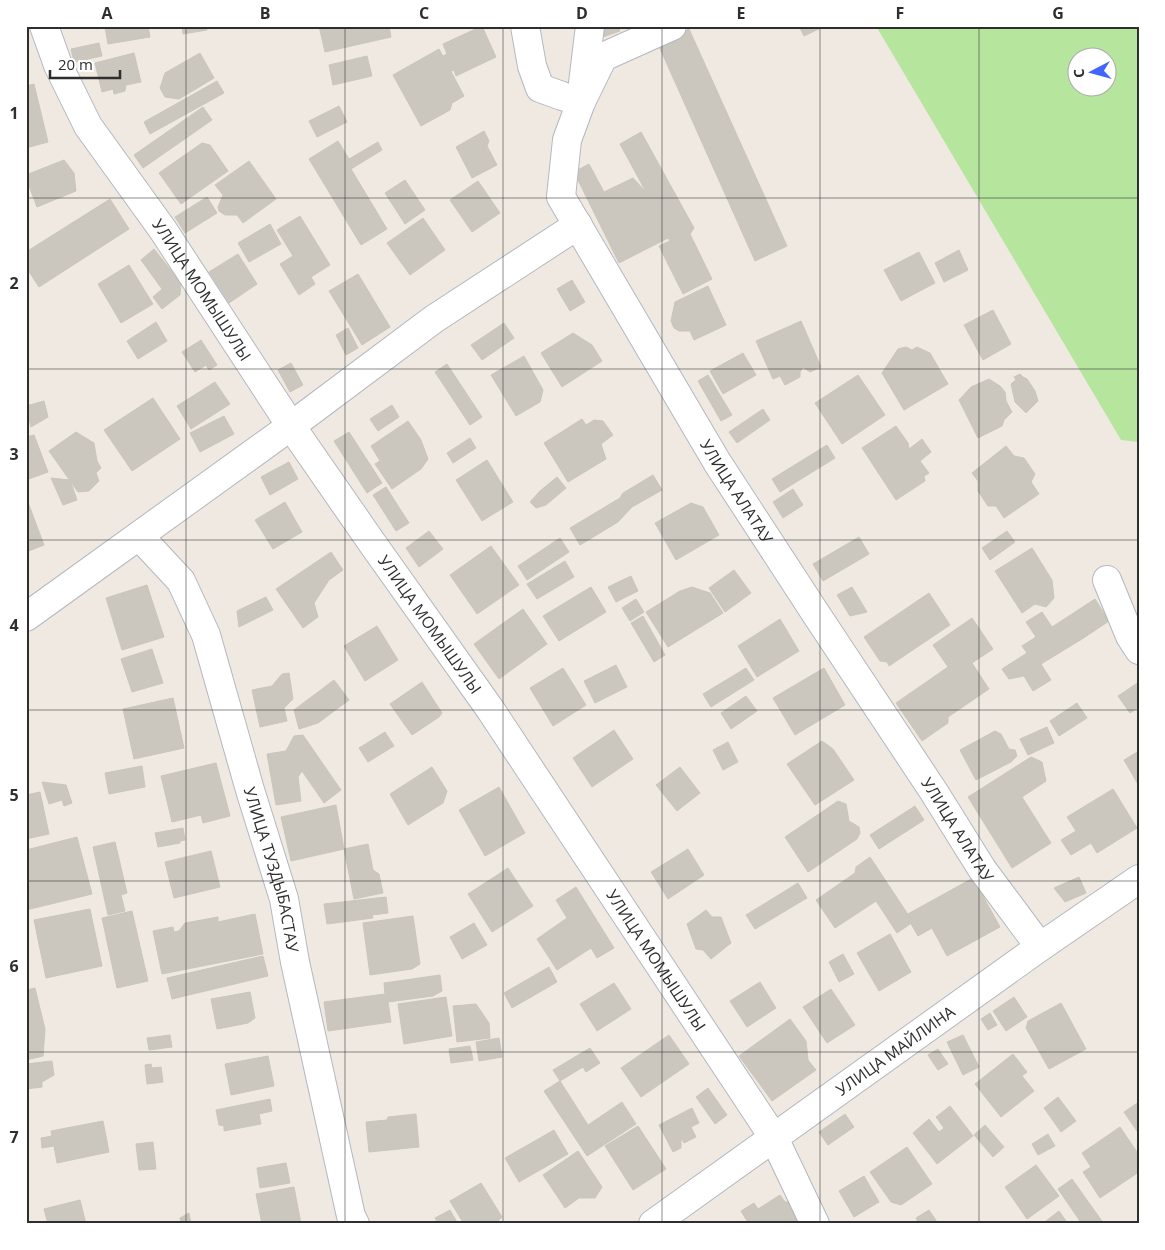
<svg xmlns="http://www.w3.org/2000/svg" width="1165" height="1250" font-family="'Open Sans',sans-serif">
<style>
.green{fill:#b6e59e;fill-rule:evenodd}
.building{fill:#cbc7bf;stroke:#cbc5ba}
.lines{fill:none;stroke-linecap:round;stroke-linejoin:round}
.minor-casing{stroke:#b4b7c1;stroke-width:30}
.minor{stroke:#fff;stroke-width:28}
.grid{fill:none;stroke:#2e2e2e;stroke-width:1;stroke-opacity:0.55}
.labels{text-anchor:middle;stroke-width:5;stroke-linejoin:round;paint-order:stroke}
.street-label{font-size:16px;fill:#2e2e2e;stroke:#fff}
.neatline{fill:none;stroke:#2e2e2e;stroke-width:2}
.grid-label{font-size:16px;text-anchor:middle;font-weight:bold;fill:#2e2e2e}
</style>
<rect width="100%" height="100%" fill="#efe9e1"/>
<path class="green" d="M876 26H1139V442L1121 440ZM1078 58H1108V88H1078Z"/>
<path class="building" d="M96 26H148L150 37 108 44 105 27 96 29Z
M182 26H206L207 30 183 34Z
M319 26H389L391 37 325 52Z
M482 26 496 57 456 76 454 70 445 74 437 59 447 54 443 44Z
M596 26H618L620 31 600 38Z
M799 26H825L804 36Z
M689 29 787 246 755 261 658 44Z
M99 43 102 56 74 62 71 49Z
M439 49 464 96 452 103 450 110 421 126 393 75Z
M134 53 141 82 126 85 125 91 114 94 113 89 102 92 95 63Z
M200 53 214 78 179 99 165 97 160 88 165 73Z
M367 56 372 76 333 85 329 65Z
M217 81 224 93 150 134 144 122Z
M34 84 48 142 26 148V86Z
M339 106 347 122 317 137 309 121Z
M203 107 212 120 143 168 134 155Z
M484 131 489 141 487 146 497 165 472 178 456 147Z
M641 132 694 228 690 234 712 279 683 294 659 246 670 241 668 238 619 263 574 172 589 164 604 192 633 178 646 192 620 144Z
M338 141 349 159 378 142 382 150 351 169 387 229 361 245 309 159Z
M202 143 210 145 228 171 181 204 159 173Z
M64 160 74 173 76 191 37 207 26 178V175Z
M249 161 276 199 243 223 237 215H225L219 211 218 207 223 195 215 185Z
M405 180 425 210 405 224 385 193Z
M478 181 500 213 472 232 450 200Z
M207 197 217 213 185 233 175 217Z
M110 199 129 229 39 287 26 267V252Z
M300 216 330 265 311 277 315 284 299 295 280 264 293 256 277 230Z
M423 218 445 250 410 275 387 243Z
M270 224 281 244 249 262 238 243Z
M154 249 181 283 180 295 162 309 153 297 162 289 141 260Z
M959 250 968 270 944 282 935 263Z
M919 252 935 283 901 301 884 270Z
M238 254 257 284 229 303 209 272Z
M129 265 153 304 121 323 98 284Z
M358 274 390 327 362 345 329 291Z
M572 280 585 302 570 311 557 289Z
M708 286 726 325 694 340 690 331H679L674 328 671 321 675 302Z
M993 310 1011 344 983 360 964 325Z
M801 321 821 367 810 372 803 367 800 372V377L785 385 780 376 773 379 756 341Z
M156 322 167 341 138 359 127 341Z
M504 323 514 338 482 360 471 345Z
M348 328 358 348 346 355 336 335Z
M573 333 592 345 602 361 562 387 541 353Z
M201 340 217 365 209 370 206 365 195 372 182 352Z
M906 347 912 350 917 347 930 353 948 384 904 410 882 373 898 349Z
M743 353 756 375 723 394 710 371Z
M524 356 543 390 540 402 516 416 491 375Z
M291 363 303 385 290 392 278 370Z
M447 364 482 417 470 425 435 372Z
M1020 374 1023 377 1027 379 1035 391 1038 401 1026 413 1015 402 1011 384 1016 380 1014 377Z
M708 375 732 415 721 421 698 381Z
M858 375 885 415 842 444 815 403Z
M989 379 1000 386 1005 392 1006 401 1012 412 1004 420 1002 426 978 438 959 400 971 387Z
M215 382 230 404 191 429 177 406Z
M153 398 180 439 132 471 104 430Z
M44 401 48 417 31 427 26 406Z
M392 405 399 417 378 431 370 419Z
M763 409 770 420 737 443 729 432Z
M224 416 234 434 200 452 190 433Z
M582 419 586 425 594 420 603 421 613 435 601 444 606 459 568 482 544 443Z
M408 421 421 440 428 459 421 469 392 489 375 464 380 461 371 446Z
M896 426 908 443 909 449 922 439 931 452 920 461 929 473 924 476 925 481 896 500 862 448Z
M76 432 94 443 97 461 101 468 96 473 99 481 89 491 78 492 49 451Z
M349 432 382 483 367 493 334 441Z
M34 435 48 472 26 480V437Z
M470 438 476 448 453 463 447 453Z
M827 445 835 458 780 492 772 479Z
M1006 446 1014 456 1024 458 1035 474 1031 482 1039 494 1004 518 996 506H988L978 491V481L972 473Z
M487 460 513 502 482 521 456 480Z
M289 462 298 479 270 495 261 477Z
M653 475 662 490 632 507 618 522 580 545 570 528 620 498 623 493Z
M557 477 566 488 546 505 536 508 530 502 540 491Z
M51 478 70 480 77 500 63 505Z
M386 487 409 523 396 531 373 495Z
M793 489 803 505 783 518 773 502Z
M26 497 44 545 26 552Z
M285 502 302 532 273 549 255 520Z
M691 503 703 507 719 535 676 560 655 523Z
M429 531 443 549 419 567 406 548Z
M1007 531 1015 542 990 560 982 548Z
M859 537 869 554 823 581 813 564Z
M560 538 569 552 527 580 518 566Z
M491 546 519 585 477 614 450 575Z
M1032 548 1052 580 1054 598 1046 607 1035 604 1022 613 995 571Z
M331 552 343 570 329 580 314 603 318 617 303 628 276 589Z
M565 561 574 577 537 599 527 584Z
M734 570 751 593 725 612 709 588Z
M631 576 638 591 616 602 608 587Z
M147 585 164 637 122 650 106 598Z
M591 587 606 612 559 641 543 616Z
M692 587 710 593 723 613 668 647 646 612 680 591Z
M852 587 867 612 850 616 837 595Z
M929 593 950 625 889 666 887 662 880 661 864 637Z
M266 597 273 610 239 627 237 611Z
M636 599 644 612 630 621 622 608Z
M1095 599 1109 621 1082 639 1041 664 1051 680 1033 691 1024 676 1009 679 1002 669 1027 653 1022 646 1036 637 1026 622 1042 612 1052 627Z
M523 609 547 644 499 679 474 644Z
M643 616 665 655 654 662 631 623Z
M972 618 993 649 972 663 989 689 948 717V723L922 741 896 703 948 667 933 645Z
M780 619 799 651 757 677 738 646Z
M377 626 398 660 365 681 344 646Z
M152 649 163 683 132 692 121 659Z
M616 665 627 687 595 703 584 681Z
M563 668 586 705 553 726 530 688Z
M746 668 754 680 711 707 703 694Z
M824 668 845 705 795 735 773 698Z
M289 673 293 699 284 708 287 721 260 727 252 690 272 686 282 674Z
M334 680 349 700 318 723 299 729 294 710Z
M422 682 442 713 439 717 412 735 390 704Z
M1139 682V707L1130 713 1118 696Z
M746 696 757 711 731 729 721 713Z
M173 698 184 748 134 759 123 709Z
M1077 703 1087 718 1059 736 1050 721Z
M1047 727 1054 743 1028 755 1020 739Z
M614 730 633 759 592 787 573 758Z
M995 731 1001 734 1009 749 1015 750 1017 756 1011 762 976 780 960 750Z
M385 732 394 746 368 762 359 748Z
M303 735 341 790 324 803 302 771 298 777 301 801 276 805 267 754 286 751 294 736Z
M822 741 833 749 854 780 815 805 787 764Z
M728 742 738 762 723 770 713 750Z
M1139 751V786L1124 760Z
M1031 757 1042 762 1046 781 1022 797 1051 843 1012 868 968 797Z
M216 763 230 816 203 823 201 815 172 822 161 776Z
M142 766 145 787 109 794 105 773Z
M432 767 447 791 443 803 408 825 390 794Z
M680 767 700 793 677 811 656 785Z
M42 782 66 785 72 803 64 806 62 800 49 804Z
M499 787 525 833 485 856 459 810Z
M1113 789 1137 828 1097 853 1091 843 1071 855 1061 840 1076 831 1067 817Z
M40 792 49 834 26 839V795Z
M838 801 846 804 849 821 859 827 860 833 857 839 808 872 785 837Z
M336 805 344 849 291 861 281 817Z
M915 806 924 820 879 849 870 835Z
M183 828 185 840 180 841V843L158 847 155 833Z
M77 837 92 894 26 910V850Z
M115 842 127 893 121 895 125 911 108 915 93 847Z
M368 844 373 870 379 874 383 893 354 899 344 849Z
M688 849 704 875 668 899 651 872Z
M211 851 220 887 174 898 165 862Z
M870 857 913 922 897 933 876 901 835 928 816 900 855 873 856 867Z
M508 868 533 906 492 932 468 894Z
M1079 877 1086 893 1065 902 1054 888Z
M973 878 1000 927 947 956 932 928 918 936 906 915Z
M798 883 807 898 755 929 746 915Z
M576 887 614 948 597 958 591 948 557 970 537 939 567 918 556 900Z
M386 897 388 913 372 915 373 918 327 924 324 904Z
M90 909 102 966 46 978 34 920Z
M706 910 712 917H721L731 943 711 959 703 950 696 949 687 924Z
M132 911 148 981 117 988 102 918Z
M255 914 263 954 162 974 153 931 173 927 174 932 179 931 185 923 218 917V922Z
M413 916 420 964 412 969 370 975 363 923Z
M474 923 487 945 462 959 450 937Z
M890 934 911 972 879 991 857 953Z
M843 954 854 974 839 982 829 962Z
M263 956 268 976 172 999 167 978Z
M549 967 557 982 512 1008 504 993Z
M440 975 442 991 433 996 388 1002 391 1022 328 1031 324 1002 385 994 384 983Z
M760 982 776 1008 747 1027 730 1001Z
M614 983 631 1009 597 1031 580 1004Z
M35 988 45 1029 43 1056 26 1060V990Z
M831 989 855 1025 827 1043 803 1007Z
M250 992 255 1018 248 1023 217 1029 211 999Z
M446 997 452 1036 404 1044 398 1004Z
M1014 997 1027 1017 1006 1031 993 1011Z
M1061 1003 1086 1049 1049 1069 1026 1028 1028 1021Z
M476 1004 489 1023 490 1038 457 1042 453 1006Z
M990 1013 997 1025 988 1030 981 1019Z
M790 1019 806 1041 808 1060 816 1070 772 1101 739 1056Z
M170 1035 172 1047 149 1050 147 1038Z
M669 1035 689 1064 641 1097 621 1068Z
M963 1035 979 1067 963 1075 947 1042Z
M499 1038 502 1057 479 1061 476 1042Z
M470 1046 473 1060 451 1063 449 1049Z
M590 1048 600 1063 586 1072 583 1067 560 1081 553 1070Z
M938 1049 948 1064 938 1070 928 1055Z
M1013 1054 1027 1072 1022 1076 1034 1091 1001 1117 975 1084Z
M268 1056 274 1086 231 1095 225 1064Z
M52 1061 54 1075 42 1082V1087L26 1089V1064Z
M151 1064 152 1068 161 1067 163 1082 147 1084 145 1065Z
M560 1081 588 1125 622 1102 636 1124 587 1156 544 1091Z
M708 1088 727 1115 715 1124 696 1097Z
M1058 1097 1076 1121 1061 1132 1044 1108Z
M270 1099 272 1111 259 1114 261 1124 224 1131V1126L219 1125 216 1110Z
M1139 1102V1134L1124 1112Z
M950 1106 973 1136 937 1164 913 1133 929 1119 939 1132 944 1128 936 1117Z
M692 1108 699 1123 691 1127 696 1137 684 1143 681 1138V1148L673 1152 659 1125Z
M416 1114 419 1147 369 1152 366 1122 387 1120 388 1117Z
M845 1114 854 1127 828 1145 819 1132Z
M103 1121 109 1152 57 1163 54 1146 42 1148 41 1138 52 1136 51 1131Z
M985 1125 1004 1147 993 1157 974 1135Z
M638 1126 666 1169 633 1190 605 1146Z
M1120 1127 1139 1155V1172L1100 1198 1083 1172 1091 1167 1082 1153Z
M554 1130 568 1154 519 1182 505 1158Z
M1048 1134 1055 1146 1038 1155 1032 1144Z
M153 1142 156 1169 139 1170 136 1144Z
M907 1147 932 1184 901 1205 891 1202 870 1172Z
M578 1151 602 1187 595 1198H579L565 1208 543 1175Z
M286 1163 290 1183 260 1188 257 1168Z
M1036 1165 1059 1196 1027 1219 1005 1187Z
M864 1176 879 1202 854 1217 839 1191Z
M1072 1179 1104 1224H1082L1058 1189Z
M481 1183 502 1217 495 1224H464L450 1201Z
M294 1187 301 1224H262L256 1194Z
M780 1195 785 1202H791L790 1208 795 1212 797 1224H743L747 1221 741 1211 754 1203 758 1209Z
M80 1200 86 1224H48L44 1209Z
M450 1210 458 1224H438L435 1218Z
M929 1210 937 1222 934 1224H919L916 1218Z
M1059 1211 1068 1224H1042Z
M189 1213 191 1224H181L180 1218Z"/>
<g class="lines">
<defs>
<g id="minor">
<path id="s1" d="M44 26 58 65 88 126 163 230 291 426 370 540 490 709 774 1138 815 1224"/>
<path id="s2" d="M525 26 532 66 540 88 562 96 581 102 567 140 561 197 717 462 816 614 934 792 982 869 1040 947"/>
<path d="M583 83 590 26"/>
<path d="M581 102 603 57 672 26"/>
<path id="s3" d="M139 536 181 581 206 635 250 790 284 899 295 962 351 1216 355 1224"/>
<path d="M1107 580 1130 636 1139 650"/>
<path d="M26 617 291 426 434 319 578 225"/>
<path id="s4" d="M653 1224 1040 947 1139 879"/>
</g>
</defs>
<use href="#minor" class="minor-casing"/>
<use href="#minor" class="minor"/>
</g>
<path class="grid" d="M186 26V1224M345 26V1224M503 26V1224M662 26V1224M820 26V1224M979 26V1224M26 198H1139M26 369H1139M26 540H1139M26 710H1139M26 881H1139M26 1052H1139"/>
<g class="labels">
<g class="street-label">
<text dy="6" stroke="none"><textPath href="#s1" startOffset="309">УЛИЦА МОМЫШУЛЫ</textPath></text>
<text dy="6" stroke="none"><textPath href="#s2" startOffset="548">УЛИЦА АЛАТАУ</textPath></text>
<text dy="6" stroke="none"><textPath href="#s1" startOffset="714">УЛИЦА МОМЫШУЛЫ</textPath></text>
<text dy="6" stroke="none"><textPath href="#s2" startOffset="952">УЛИЦА АЛАТАУ</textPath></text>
<text dy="6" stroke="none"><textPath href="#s3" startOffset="365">УЛИЦА ТУЗДЫБАСТАУ</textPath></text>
<text dy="6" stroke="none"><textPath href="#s1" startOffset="1119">УЛИЦА МОМЫШУЛЫ</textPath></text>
<text dy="6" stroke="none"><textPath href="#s4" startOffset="298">УЛИЦА МАЙЛИНА</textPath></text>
</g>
</g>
<rect width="1165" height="1250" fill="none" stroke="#ffffff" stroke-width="55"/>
<g transform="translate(1092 72) rotate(264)"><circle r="24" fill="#ffffff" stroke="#ababab"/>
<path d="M0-4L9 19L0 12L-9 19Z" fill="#4264fb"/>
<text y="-8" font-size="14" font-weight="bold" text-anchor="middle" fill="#2e2e2e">С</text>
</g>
<path d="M50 70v8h70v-8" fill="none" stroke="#2e2e2e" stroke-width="2.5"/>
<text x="58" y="70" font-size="15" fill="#2e2e2e" stroke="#ffffff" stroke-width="4" paint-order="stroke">20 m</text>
<rect x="28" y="28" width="1110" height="1194" class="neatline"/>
<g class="grid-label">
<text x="107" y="19">A</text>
<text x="265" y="19">B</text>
<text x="424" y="19">C</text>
<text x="582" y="19">D</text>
<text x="741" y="19">E</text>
<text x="900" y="19">F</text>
<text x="1058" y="19">G</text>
<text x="14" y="119">1</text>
<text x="14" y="289">2</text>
<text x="14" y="460">3</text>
<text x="14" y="631">4</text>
<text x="14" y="801">5</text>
<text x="14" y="972">6</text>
<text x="14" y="1143">7</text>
</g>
</svg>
